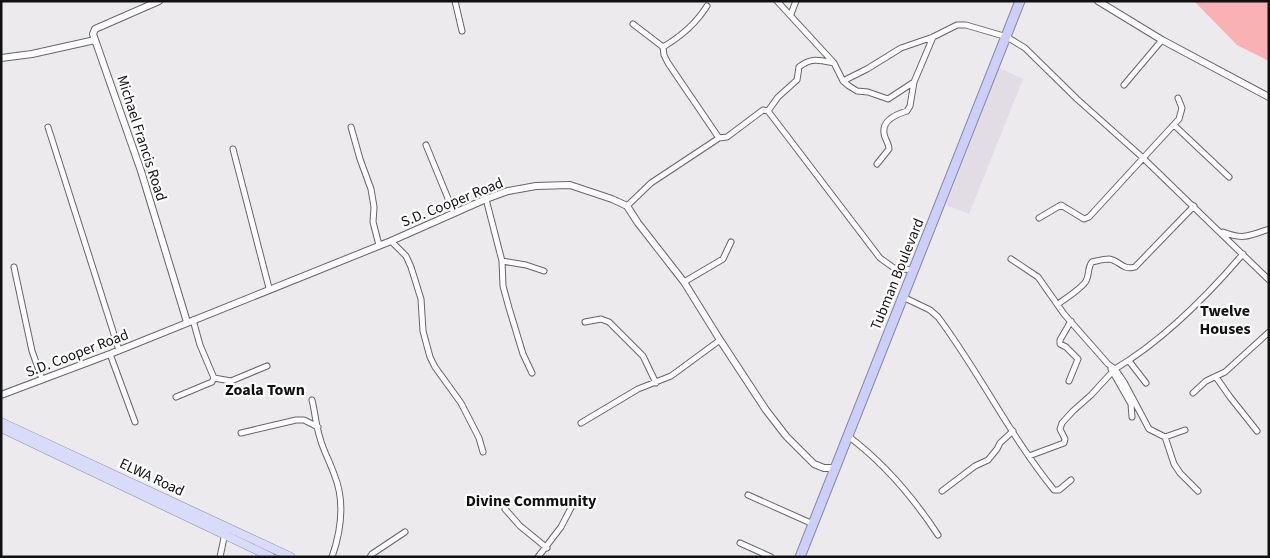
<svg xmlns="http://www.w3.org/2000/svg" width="1270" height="558" font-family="'Source Sans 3',sans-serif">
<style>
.built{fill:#e2dce5}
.green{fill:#fab1b4}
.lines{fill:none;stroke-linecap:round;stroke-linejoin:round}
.minor-casing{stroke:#676568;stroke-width:7}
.tertiary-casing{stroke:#676568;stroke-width:8}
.primary-casing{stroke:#8485a7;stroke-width:9}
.trunk-casing{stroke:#8485a7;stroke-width:11}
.minor{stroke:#fff;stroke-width:5}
.tertiary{stroke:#fff;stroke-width:6}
.primary{stroke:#dadbfa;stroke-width:8}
.trunk{stroke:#cecff8;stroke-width:9}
.labels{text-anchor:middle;stroke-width:4.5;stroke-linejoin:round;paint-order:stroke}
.street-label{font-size:15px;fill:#111112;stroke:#fff}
.neighbourhood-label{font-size:16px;font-weight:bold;fill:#111112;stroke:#fff}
</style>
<rect width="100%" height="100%" fill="#eceaed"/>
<path class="built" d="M999 68 1023 79 969 214 946 205Z"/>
<path class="green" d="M1194 1H1269V61L1237 45Z"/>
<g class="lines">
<defs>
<path id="minor" d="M455 1 462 31
M777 1 834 63 843 81 849 86 857 91 868 92 888 99 914 82
M791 14 796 1
M633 24 663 47 664 55 668 63 719 138
M663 47C680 37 697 22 707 6
M843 81 867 69 901 48 933 37
M1124 85 1162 40
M768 111 778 97 797 80 799 67C811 57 820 60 834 63
M1174 125 1229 177
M48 127 119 350
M351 127 360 159 371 189 374 207 373 222 379 245
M426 145 454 213
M233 149 269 288
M877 164 889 149C889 143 884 138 884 133 882 120 897 114 907 111L910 106 914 82 933 37 957 25H966L1007 37 1025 48 1077 99 1142 157 1269 280
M486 199 502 261 503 286 509 308 523 354 532 373
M627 206 651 183 719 138 727 137 763 110 768 111 880 258 894 268 912 270
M1039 218 1061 205 1084 219 1089 217 1179 119 1182 108 1178 98
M1223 232C1243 240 1249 236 1269 229
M391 241 406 256 411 267 421 299 423 331 430 357 435 367 461 403 479 438 483 452
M1011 259 1038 277 1064 314 1108 364 1115 369C1162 341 1208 295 1243 254
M502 261 526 265 544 271
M14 267 32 351 42 379
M684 282 723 259 731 242
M903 297 930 310 938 317C980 373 1010 436 1054 490H1059L1071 480
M1058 304C1065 299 1082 288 1086 281 1090 274 1087 268 1092 262 1097 261 1103 259 1109 259 1119 260 1123 271 1135 267L1194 206
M585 322 601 319 609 322 643 356 656 383
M110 354 135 422
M1129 361 1146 383
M1111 369 1131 404 1132 417
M1216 377 1230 397 1257 431
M214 378 231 381 267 366
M1069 381 1078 359 1066 347 1060 344V340L1071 321
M1193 393 1206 381 1225 372 1269 332
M176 397 212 382 214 378 200 345 193 320
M312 400C315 412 316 426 320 438 323 450 330 462 334 474 345 500 341 531 332 557
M581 423 638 389 671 376 720 340
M241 433 296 420H304L318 427
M848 436C884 463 913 497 938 535
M1165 437 1185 430
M1029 456 1064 443 1065 439 1060 429 1062 423 1073 411 1091 395 1115 369 1124 382 1149 429 1165 437 1174 464 1180 473 1198 491
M942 491 975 466 988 460 997 449 1000 443 1013 431
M748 495 813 524
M505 509 520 526 547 548
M740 543 771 557
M220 557 225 533
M370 557 372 554 405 532
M538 557 561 527 573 504"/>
<path id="tertiary" d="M159 1 95 29 93 34 141 171 187 322
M1098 1 1162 40 1269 97
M1 58 32 54 95 40
M1 395 110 354 391 241 486 199 508 191 536 186 570 185 612 199 627 206 638 223 684 282 720 340 766 410 786 436 814 464 824 468H835"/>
<path id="primary" d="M1 422 291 557
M1 428 271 557"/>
<path id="trunk" d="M800 557 1020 1"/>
</defs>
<use href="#minor" class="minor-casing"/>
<use href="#tertiary" class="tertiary-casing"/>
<use href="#primary" class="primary-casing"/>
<use href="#trunk" class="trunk-casing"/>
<use href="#minor" class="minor"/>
<use href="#tertiary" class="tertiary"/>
<use href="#primary" class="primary"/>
<use href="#trunk" class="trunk"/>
</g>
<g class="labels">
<g class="street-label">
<text transform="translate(142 138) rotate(72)" y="5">Michael Francis Road</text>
<text transform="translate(452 202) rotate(-22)" y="5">S.D. Cooper Road</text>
<text transform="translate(897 274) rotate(-68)" y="5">Tubman Boulevard</text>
<text transform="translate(77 353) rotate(-21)" y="5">S.D. Cooper Road</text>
<text transform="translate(152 477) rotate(25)" y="5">ELWA Road</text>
</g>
<g class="neighbourhood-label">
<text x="1225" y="316">Twelve<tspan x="1225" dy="18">Houses</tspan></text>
<text x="265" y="395">Zoala Town</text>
<text x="531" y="506">Divine Community</text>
</g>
</g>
<rect width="1270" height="558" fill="none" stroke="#111112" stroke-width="5"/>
</svg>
